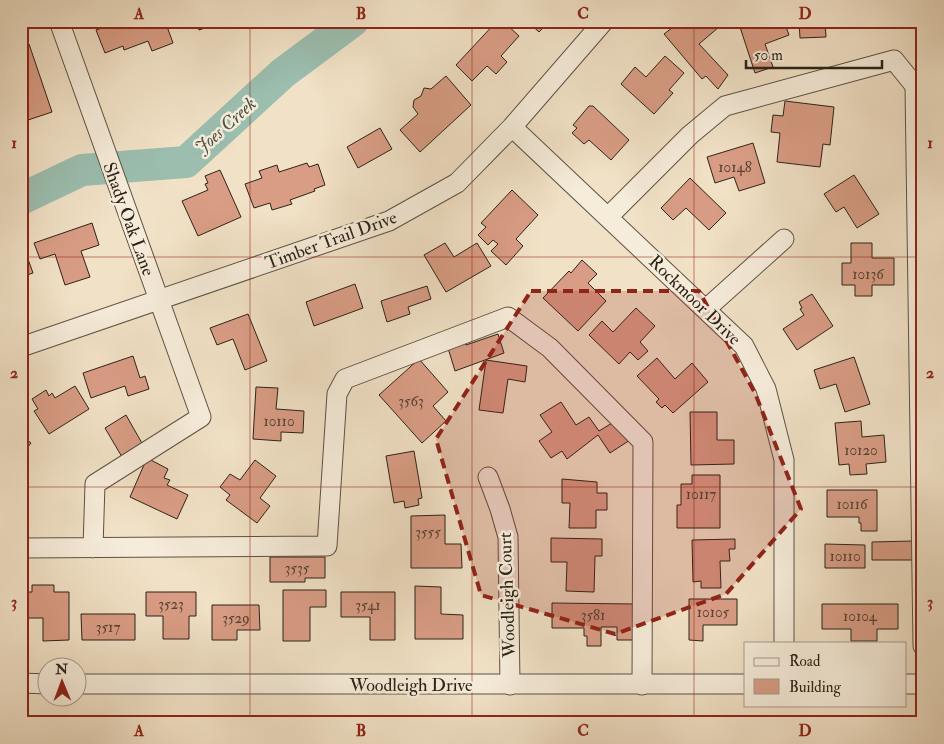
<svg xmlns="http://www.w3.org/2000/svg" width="944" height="744" font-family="'IM FELL Double Pica',serif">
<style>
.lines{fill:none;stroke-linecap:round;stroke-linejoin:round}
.river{stroke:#9bbeaf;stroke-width:32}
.building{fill:#d99d85;stroke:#2b2318}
.minor-casing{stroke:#5c5244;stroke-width:21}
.minor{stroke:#f6ecda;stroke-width:19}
.marked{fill:#8f2418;fill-opacity:0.2;stroke:#8f2418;stroke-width:4;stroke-dasharray:10 6;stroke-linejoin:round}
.grid{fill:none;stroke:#8f2418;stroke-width:1;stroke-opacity:0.55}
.labels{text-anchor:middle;stroke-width:5;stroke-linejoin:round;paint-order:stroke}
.number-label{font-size:15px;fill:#564233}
.street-label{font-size:18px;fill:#2b2318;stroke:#f6ecda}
.water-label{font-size:19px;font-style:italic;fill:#4d5245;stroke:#f6ecda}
.neatline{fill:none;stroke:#8f2418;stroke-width:2}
.grid-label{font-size:16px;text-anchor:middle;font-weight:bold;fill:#8f2418}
</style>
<rect width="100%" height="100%" fill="#f1e1c6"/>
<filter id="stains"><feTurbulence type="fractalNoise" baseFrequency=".004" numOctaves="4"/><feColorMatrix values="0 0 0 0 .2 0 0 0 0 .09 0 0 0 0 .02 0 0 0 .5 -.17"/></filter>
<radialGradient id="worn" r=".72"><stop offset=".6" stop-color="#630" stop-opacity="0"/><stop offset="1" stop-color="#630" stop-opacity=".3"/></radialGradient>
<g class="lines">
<path class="river" d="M21 199 82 170 186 162 283 73 353 21"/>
</g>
<path class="building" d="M110 21H165L173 43 152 51 148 41 124 50 123 46 105 53 96 30 111 25Z
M195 21H216L217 24 199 30Z
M497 21H503L519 36 501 56 507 62 496 74 487 66 472 81 456 65Z
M527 21H550L539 32Z
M681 21H726L699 44 728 75 718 89 706 76 702 79 664 34Z
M738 21H784L789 35 765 44 773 67 755 73Z
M799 21H829H825L826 37 800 38Z
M29 44 52 112 28 120 21 102V47Z
M665 56 684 73 669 90 673 93 654 114 621 84 635 67 646 77Z
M446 76 471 105 420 152 400 130 418 114 413 107 414 100 421 96 424 88 431 89Z
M785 101 834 107 830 145 823 144 820 167 777 162 780 133 771 132 773 115 783 116Z
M589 106H593L629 140 611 160 589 140 584 144 572 133 577 128 573 125Z
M380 128 392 149 358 168 347 147Z
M753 143 765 183 739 191 734 177 715 183 707 157Z
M307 163 309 167 318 164 325 185 314 189 315 191 290 200 292 204 272 210 270 203 254 208 245 184 262 178 259 171 277 165 279 172Z
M220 170 241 217 198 236 182 201 208 190 205 184 208 183 205 176Z
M854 175 879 214 857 228 844 207 836 212 824 194Z
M690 178 726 213 709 230 686 208 673 220 661 208Z
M512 190 538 215 516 239 523 246 506 265 491 251 498 244 493 240 488 245 478 235 486 227 481 223Z
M92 223 99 245 81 251 90 277 65 285 55 254 40 259 34 243Z
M445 243 454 257 477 243 491 266 446 292 424 255Z
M851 243H872V258H894V285H872V296H855V285H842V263H851Z
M24 248 33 273 21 277V249Z
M582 260 597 274 588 283 606 301 578 331 543 298 569 271 571 273Z
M355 284 363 308 314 326 306 302Z
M427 286 431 299 408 307 410 314 387 322 381 301Z
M812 294 833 326 797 350 783 329 804 315 800 309 802 308 799 302Z
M636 308 655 326 640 342 648 351 638 360 630 352 619 364 589 335 602 321 613 332Z
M248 314 267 361 245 370 233 339 217 345 210 328Z
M498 334 504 353 455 371 448 348 465 343 466 345Z
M133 356 140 378 145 376 149 389 128 396 125 386 91 398 83 373Z
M854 357 870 404 845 412 836 384 820 389 814 370Z
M657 358 675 379 692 363 708 382 673 413 665 405 662 408 656 402 659 399 637 376Z
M419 359 448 392 433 406 446 421 422 443 379 395Z
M486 360 527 366 525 382 508 379 503 413 479 410Z
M75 386 89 409 49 434 34 411 38 409 32 399 46 390 49 396 52 393 55 398Z
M256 387 278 388 276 409 304 411 303 433 281 432V441L253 439Z
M561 402 576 425 589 417 599 431 617 420 630 440 610 453 598 435 567 459 562 451 551 458 539 441 552 432 540 415Z
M690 412H717V440H734V464L691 465Z
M126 415 143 445 122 457 105 428Z
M861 421 862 437 884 435 886 462 866 464 867 474 850 475 849 464 839 465 835 423Z
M21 435 31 443 21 456Z
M414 451 422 498 418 499 419 505 405 508 404 501 394 503 386 456Z
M147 458 168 469 164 478 170 480 167 485 188 495 177 519 130 497Z
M255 460 276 476 260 498 270 506 257 523 226 500 230 495 220 487 230 474 240 480Z
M692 475H720V528H677V505H681V484H692Z
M562 479 597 482V493H607V510H596V528H569L570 503H562Z
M827 490H877V531H861V523H859V517H827Z
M445 515V544H461L462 568H411V516Z
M551 538 602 539V556H595L594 592 566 591 567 562H551Z
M735 539V549H729L730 561H720L721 588H701V581L693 582 692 540Z
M913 541V560H872V542Z
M825 544 865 545V568H825Z
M270 557H325V578H305V582H270Z
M32 585H54V592H69V640L43 641V618H21V592H32Z
M415 586 441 587V614L463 615V639H415Z
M283 590H326V607H310V641H283Z
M146 592H196V616H189V639H163V616H146Z
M341 592H395V640H370V617H341Z
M689 599H737V625H703V641L689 640Z
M552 603 634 604V640H617V627H601V646H587V636H584V628H552Z
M822 604H898V629H877V641H851V629H822Z
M212 605H259L260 630H237V640H212Z
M81 614H135V640H82Z"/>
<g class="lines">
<defs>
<path id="minor" d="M59 21 201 417 95 484 93 548
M512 127 744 346 766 389 784 460V643
M608 217 690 135 725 106 894 60 915 86 923 646
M706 309 784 239
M21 347 389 221 457 183 512 127 604 21
M488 477 500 509 508 537 510 685
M21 548 327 546 337 394 345 379 508 317 550 348 643 442 642 685
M21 683 48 684
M78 684H745
M905 684H923"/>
</defs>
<use href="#minor" class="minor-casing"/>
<use href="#minor" class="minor"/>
</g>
<path class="marked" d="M531 291H699L755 393 801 509 726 594 615 634 481 595 436 439Z"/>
<path class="grid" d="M250 21V723M472 21V723M694 21V723M21 257H923M21 487H923"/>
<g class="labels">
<g class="number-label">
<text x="735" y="172">10148</text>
<text x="868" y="279">10136</text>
<text x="411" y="406">3563</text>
<text x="279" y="426">10110</text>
<text x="861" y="455">10120</text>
<text x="701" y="499">10117</text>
<text x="852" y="509">10116</text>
<text x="428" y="537">3555</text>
<text x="845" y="561">10110</text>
<text x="297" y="573">3535</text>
<text x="171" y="609">3523</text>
<text x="368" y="610">3541</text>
<text x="713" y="617">10105</text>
<text x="593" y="620">3581</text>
<text x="860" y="621">10104</text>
<text x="236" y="623">3529</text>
<text x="108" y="632">3517</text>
</g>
<g class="street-label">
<text transform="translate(129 219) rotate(70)" y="6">Shady Oak Lane</text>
<text transform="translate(331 240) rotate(-20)" y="6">Timber Trail Drive</text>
<text transform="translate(695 300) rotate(44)" y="6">Rockmoor Drive</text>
<text transform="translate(507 595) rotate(-92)" y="6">Woodleigh Court</text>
<text x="411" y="691">Woodleigh Drive</text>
</g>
<g class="water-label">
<text transform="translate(225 125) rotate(-42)" y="7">Joes Creek</text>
</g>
</g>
<rect width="944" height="744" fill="none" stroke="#f1e1c6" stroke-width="55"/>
<rect x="744" y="642" width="162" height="65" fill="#f6ecda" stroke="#a59c8c"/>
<rect x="754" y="658" width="25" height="8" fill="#f6ecda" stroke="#a59c8c"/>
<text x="789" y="666" font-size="15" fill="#2b2318">Road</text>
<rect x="754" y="679" width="25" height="15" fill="#d99d85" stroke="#a59c8c"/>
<text x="789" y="692" font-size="15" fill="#2b2318">Building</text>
<g transform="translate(62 682) rotate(359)"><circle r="24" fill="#f6ecda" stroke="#a59c8c"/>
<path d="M0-4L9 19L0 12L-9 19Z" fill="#8f2418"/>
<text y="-8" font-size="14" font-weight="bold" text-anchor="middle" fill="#2b2318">N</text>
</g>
<path d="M746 60v8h136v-8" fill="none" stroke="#2b2318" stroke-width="2.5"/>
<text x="754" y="60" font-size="15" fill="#2b2318" stroke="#f6ecda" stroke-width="4" paint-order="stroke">50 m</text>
<rect x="28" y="28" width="888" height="688" class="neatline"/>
<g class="grid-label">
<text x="139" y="19">A</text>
<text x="361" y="19">B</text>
<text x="583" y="19">C</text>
<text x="805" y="19">D</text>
<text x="14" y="148">1</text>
<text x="930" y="148">1</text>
<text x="14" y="378">2</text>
<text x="930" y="378">2</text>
<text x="14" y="607">3</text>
<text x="930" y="607">3</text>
<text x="139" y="736">A</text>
<text x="361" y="736">B</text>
<text x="583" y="736">C</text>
<text x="805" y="736">D</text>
</g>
<rect width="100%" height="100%" filter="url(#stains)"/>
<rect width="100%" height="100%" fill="url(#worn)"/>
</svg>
